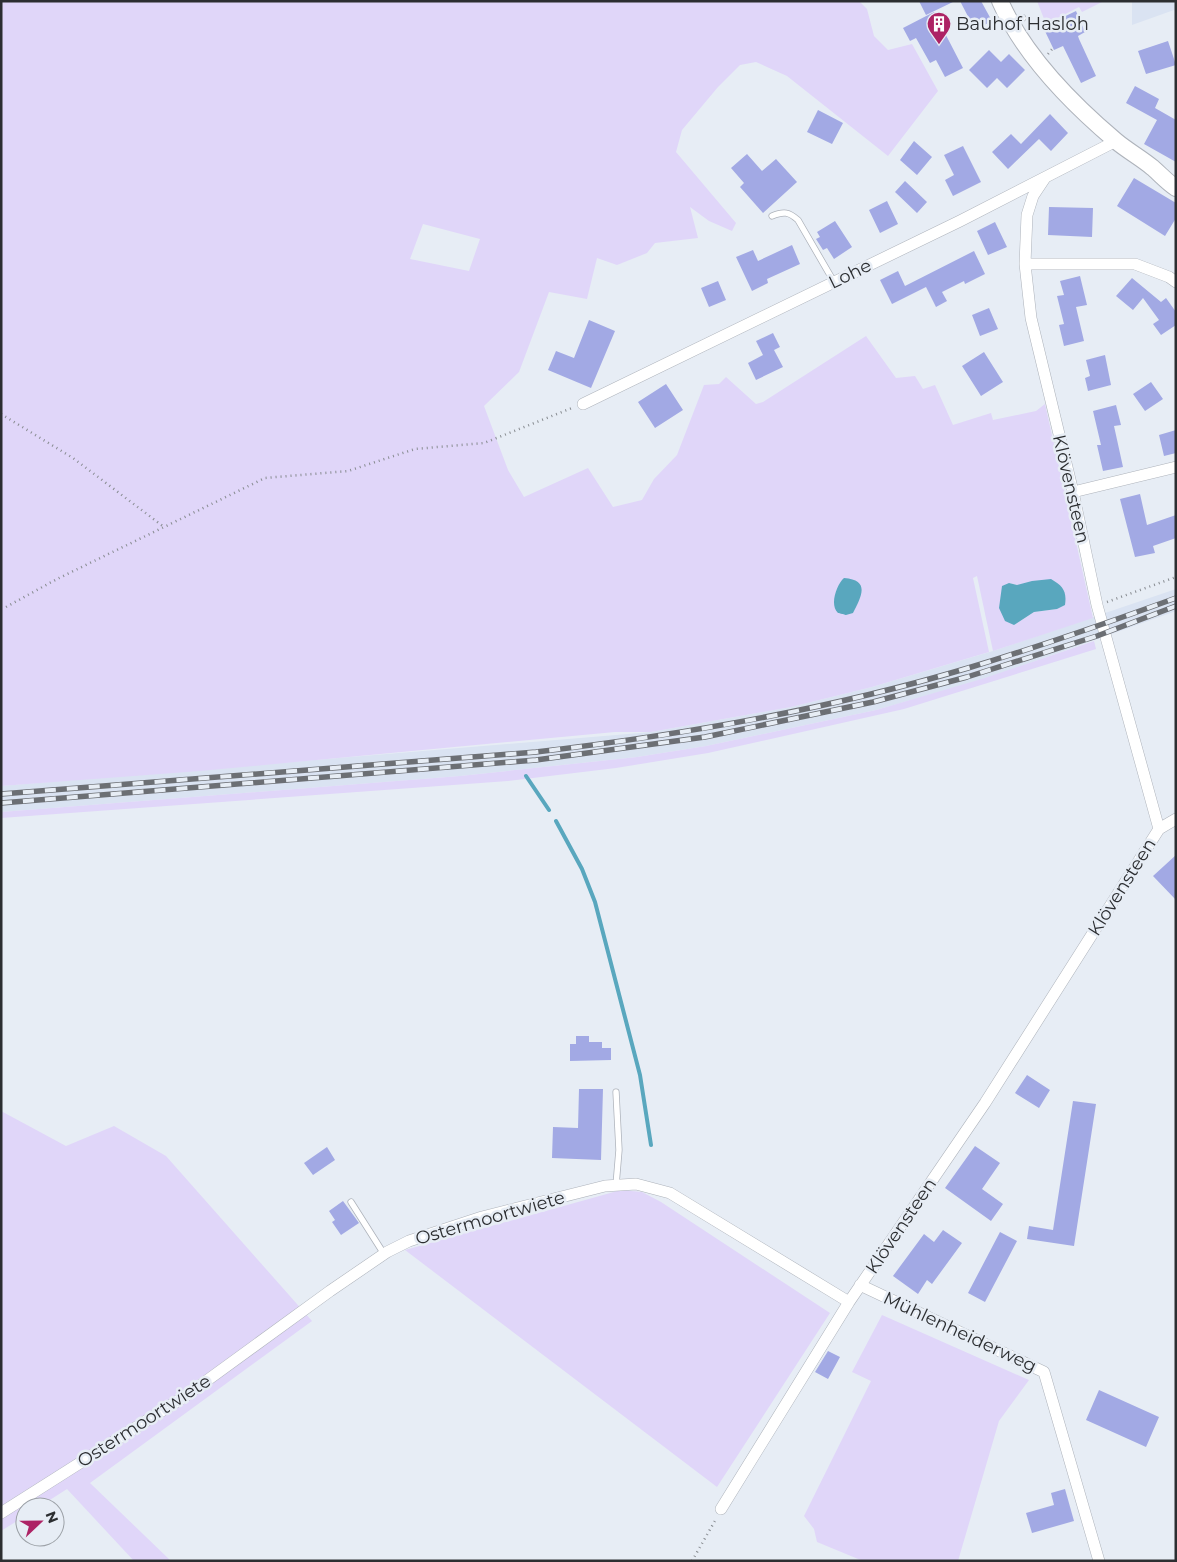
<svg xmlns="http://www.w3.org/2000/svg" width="1177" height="1562" font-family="Montserrat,sans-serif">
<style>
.built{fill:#dae3f2}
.green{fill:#e0d6f9;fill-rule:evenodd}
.water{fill:#59a7be}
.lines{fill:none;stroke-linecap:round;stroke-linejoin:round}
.stream{stroke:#59a7be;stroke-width:4}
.building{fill:#a2a9e4}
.lane-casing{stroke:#aeb3bb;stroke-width:7}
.street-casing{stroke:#aeb3bb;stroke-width:12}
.secondary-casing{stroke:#aeb3bb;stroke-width:18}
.path{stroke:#888c91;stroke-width:2.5;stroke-dasharray:1 4;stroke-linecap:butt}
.lane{stroke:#fff;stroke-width:5.5}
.street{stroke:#fff;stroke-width:11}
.secondary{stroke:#fff;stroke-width:16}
.rail-casing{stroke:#6c6f74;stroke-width:5.5}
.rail{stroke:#e7edf5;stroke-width:4;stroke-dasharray:11;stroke-linecap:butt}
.labels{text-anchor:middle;stroke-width:5;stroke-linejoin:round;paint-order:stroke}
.poi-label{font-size:18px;fill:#2c2e31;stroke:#e7edf5;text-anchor:start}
.street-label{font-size:18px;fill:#2c2e31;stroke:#e7edf5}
</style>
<rect width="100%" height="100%" fill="#e7edf5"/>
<path class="built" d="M1132 1H1176V11L1174 10 1132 25Z
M1176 589V611L985 679 876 710 706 746 637 757 460 776 1 812V786L616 735 651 732 791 707 872 687 993 651Z"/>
<path class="green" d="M1 1H859L867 9 874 36 888 50 912 44 938 91 888 156 787 76 756 62 740 65 718 87 682 130 676 152 736 223 732 231 709 221 690 207 698 238 655 243 647 253 617 265 597 258 587 299 549 292 519 372 484 406 508 470 524 497 588 468 613 507 642 500 654 479 677 455 704 385 719 384 726 377 756 404 763 402 866 336 896 378 915 376 923 389 935 385 953 425 991 413 993 420 1036 411 1045 404 1093 618 993 651 977 576 973 578 989 652 872 687 791 707 651 732H615L200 771 1 786ZM423 224 480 239 469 271 410 259ZM1009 583 1017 585 1056 609 1034 612 1014 625Z
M1037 1H1104L1082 12 1079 7 1046 24Z
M1094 641 1096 649 904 709 708 753 616 768 508 781 1 818V812L460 776 637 757 706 746 876 710 985 678Z
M1 1111 66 1146 114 1126 166 1156 312 1321 90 1483 171 1561H134L67 1489 39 1507H25V1516L1 1531Z
M621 1190 642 1192 661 1202 830 1313 717 1487 405 1250Z
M882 1315 1029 1380 999 1421 958 1561H863L817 1542 814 1529 804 1516 871 1381 852 1372Z"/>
<path class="water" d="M844 578C871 580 861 597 853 613L846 615C846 615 839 613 838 613 829 605 837 584 844 578Z
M1051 579C1063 586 1067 591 1065 605L1057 609 1034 612 1014 625 1005 621 999 608 1002 586 1009 583 1017 585 1032 581Z"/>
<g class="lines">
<path class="stream" d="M526 776 549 810
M556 821 582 869 595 902 640 1075 651 1145"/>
</g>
<path class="building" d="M919 1H955L926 15Z
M960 1H981L992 21 975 30Z
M1076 11 1085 32 1078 36 1079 39 1096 76 1081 83 1063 46 1054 50 1043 27Z
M934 12 963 68 945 77 936 60 930 63 916 38 910 41 903 28Z
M1168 41 1176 65 1146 74 1138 51Z
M989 50 1001 62 1009 54 1025 70 1007 88 997 78 987 88 969 70Z
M1135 86 1159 99 1155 108 1176 120V162L1144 144 1157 120 1126 103Z
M818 110 843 123 832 144 807 132Z
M1050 114 1068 133 1051 151 1039 139 1008 169 992 152 1011 134 1021 144Z
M914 141 932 157 917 175 900 160Z
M963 146 981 182 953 196 945 180 954 175 944 155Z
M747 154 762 171 776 159 797 182 763 213 740 187 744 183 731 168Z
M1134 178 1176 203V218L1165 236 1117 206Z
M905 181 927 202 917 213 895 192Z
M887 201 898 224 880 233 869 210Z
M1049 207 1093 208 1092 237 1048 235Z
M835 221 852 247 834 259 827 248 823 250 816 239 820 237 817 232Z
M995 222 1007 247 988 255 977 231Z
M792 245 800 264 767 279 768 283 752 291 736 257 753 250 758 261Z
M974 251 985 274 965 284 964 281 942 292 947 301 936 307 926 287 892 304 880 280 898 271 905 286Z
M1080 276 1087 305 1076 307 1084 341 1064 346 1059 325 1064 324 1057 296 1064 295 1060 281Z
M1132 278 1161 302 1166 298 1176 312V325L1161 335 1153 324 1159 320 1143 298 1133 310 1116 296Z
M718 281 726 300 709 307 701 288Z
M989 308 998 329 980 336 972 315Z
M589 320 615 331 591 388 548 370 556 351 574 358Z
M773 333 780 347 774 350 783 367 756 380 748 363 763 355 756 341Z
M984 352 1003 382 981 396 962 366Z
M1105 355 1111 385 1088 391 1085 378 1090 376 1086 360Z
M1151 382 1163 399 1145 411 1133 394Z
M666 384 683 410 655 428 638 402Z
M1116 405 1121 425 1114 426 1123 467 1103 471 1097 445H1101L1093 411Z
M1176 430V453L1164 456 1159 435Z
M1140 494 1147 525 1176 515V538L1153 546 1155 553 1135 557 1120 499Z
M1176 855V900L1153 876Z
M576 1036H589V1042H602V1048H611V1060L570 1061V1044H576Z
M1027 1075 1050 1090 1039 1108 1015 1093Z
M579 1089H603L601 1160 552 1158 553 1127 578 1128Z
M1073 1101 1096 1104 1074 1246 1027 1239 1029 1226 1053 1230Z
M975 1146 1000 1163 982 1189 1003 1204 991 1221 945 1188Z
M327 1147 335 1160 313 1175 304 1163Z
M343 1201 359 1223 341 1235 332 1222 335 1220 329 1211Z
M943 1230 962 1243 932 1284 927 1280 918 1294 893 1276 924 1234 934 1242Z
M1000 1232 1017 1241 985 1302 968 1293Z
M828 1351 840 1357 828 1379 815 1372Z
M1099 1390 1159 1417 1146 1447 1086 1420Z
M1065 1489 1074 1521 1032 1533 1026 1513 1054 1505 1051 1493Z"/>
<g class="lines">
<defs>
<path id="lane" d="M1013 23 1023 18
M772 216C784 211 789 212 798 220L834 282
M616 1185 619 1150 616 1092
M351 1202 384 1254"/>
<path id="street" d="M1025 264H1135L1169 277 1176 282
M583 404 960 221 1116 141
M1073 492 1176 467
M1159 829 1176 819
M860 1285 1044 1372 1099 1561
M721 1509 849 1302 985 1103 1159 829 1097 605 1073 492 1031 318 1025 264 1027 215 1033 196 1045 178
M1 1513 187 1395 330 1291 387 1252 409 1241 482 1217 605 1186 636 1184 670 1193 849 1302"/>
<path id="secondary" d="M1000 1C1024 56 1071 103 1116 141 1128 151 1141 158 1153 168 1161 175 1167 182 1176 188"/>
</defs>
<use href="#lane" class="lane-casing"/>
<use href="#street" class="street-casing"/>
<use href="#secondary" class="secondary-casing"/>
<path class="path" d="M1048 54 1053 48
M1 414 73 458 164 527
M1107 602 1176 577
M6 607 57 579 265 478 348 471 415 449 484 443 572 408
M692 1561 716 1519"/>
<use href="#lane" class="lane"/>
<use href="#street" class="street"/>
<use href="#secondary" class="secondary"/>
<defs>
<path id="rail" d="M1 794 536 752C682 735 827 710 968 668 1038 647 1107 623 1176 598
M1 803 536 760 705 737 873 702 967 677 1097 636 1176 606"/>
</defs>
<use href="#rail" class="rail-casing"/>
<use href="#rail" class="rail"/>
</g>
<defs>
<symbol id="building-pin" viewBox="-11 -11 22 30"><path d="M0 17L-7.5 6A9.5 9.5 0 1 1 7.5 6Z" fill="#ad2365" stroke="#e7edf5"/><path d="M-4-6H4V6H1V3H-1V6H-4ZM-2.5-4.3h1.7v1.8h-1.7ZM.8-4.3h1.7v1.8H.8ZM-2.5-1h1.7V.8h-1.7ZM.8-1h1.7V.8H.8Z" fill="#fff"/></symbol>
</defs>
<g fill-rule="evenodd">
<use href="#building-pin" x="925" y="10" width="28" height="38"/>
</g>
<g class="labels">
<g class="poi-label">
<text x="956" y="30">Bauhof Hasloh</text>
</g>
<g class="street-label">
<text transform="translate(850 274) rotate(-26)" y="6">Lohe</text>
<text transform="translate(1071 489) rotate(77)" y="6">Klövensteen</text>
<text transform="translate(1122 887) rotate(-58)" y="6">Klövensteen</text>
<text transform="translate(490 1218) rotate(-16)" y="6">Ostermoortwiete</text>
<text transform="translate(901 1226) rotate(-56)" y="6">Klövensteen</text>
<text transform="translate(960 1332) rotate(25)" y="6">Mühlenheiderweg</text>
<text transform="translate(144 1421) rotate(-33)" y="6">Ostermoortwiete</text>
</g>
</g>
<rect width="1177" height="1562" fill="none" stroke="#2c2e31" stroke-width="5"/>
<g transform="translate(40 1522) rotate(68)"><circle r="24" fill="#e7edf5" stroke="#9ca1a7"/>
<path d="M0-4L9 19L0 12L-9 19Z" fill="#ad2365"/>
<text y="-8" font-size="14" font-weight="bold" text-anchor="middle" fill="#2c2e31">N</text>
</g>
</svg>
